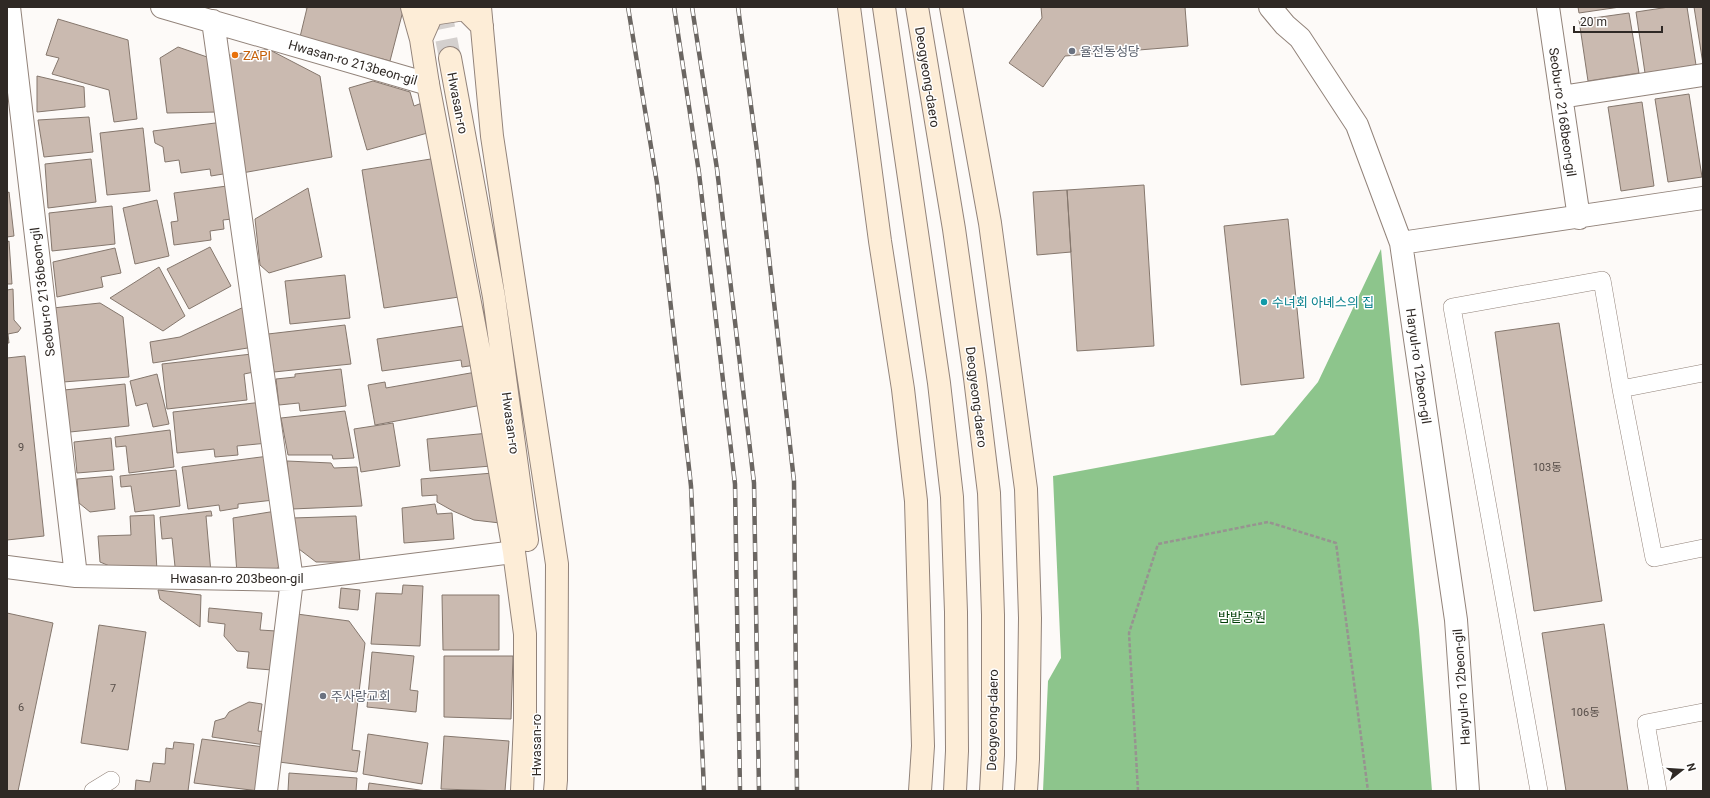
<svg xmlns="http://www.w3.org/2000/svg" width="1710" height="798" font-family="Roboto,'Noto Sans KR',sans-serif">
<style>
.forest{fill:#8dc58c}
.building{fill:#cabab0;stroke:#85776d}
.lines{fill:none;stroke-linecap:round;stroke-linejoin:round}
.secondary-tunnel{stroke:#d4d0ce;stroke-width:22;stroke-dasharray:22 11;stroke-linecap:butt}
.lane-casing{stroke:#92837a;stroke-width:18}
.street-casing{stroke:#92837a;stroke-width:24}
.secondary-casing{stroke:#92837a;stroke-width:24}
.path{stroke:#979390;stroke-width:2.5;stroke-dasharray:4 2;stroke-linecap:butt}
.lane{stroke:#fff;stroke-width:17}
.street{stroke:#fff;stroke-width:22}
.secondary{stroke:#fdedd7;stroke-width:22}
.rail-casing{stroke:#6b6662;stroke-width:4.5}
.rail{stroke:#fff;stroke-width:3;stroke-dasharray:9;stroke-linecap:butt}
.worship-dot{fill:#6b7280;stroke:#fff;stroke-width:1.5}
.food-dot{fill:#e8710a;stroke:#fff;stroke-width:1.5}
.culture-dot{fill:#0f9aa8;stroke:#fff;stroke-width:1.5}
.labels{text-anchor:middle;stroke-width:3;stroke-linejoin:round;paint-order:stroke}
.number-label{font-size:11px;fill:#564d48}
.worship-label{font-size:13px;fill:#5b616d;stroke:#fff;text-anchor:start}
.food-label{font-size:13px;fill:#c56008;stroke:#fff;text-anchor:start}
.street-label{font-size:13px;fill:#2f2925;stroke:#fff}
.culture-label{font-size:13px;fill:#0d838f;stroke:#fff;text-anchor:start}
.park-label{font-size:13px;fill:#003e06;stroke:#fff}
</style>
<rect width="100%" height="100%" fill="#fdfaf8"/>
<path class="forest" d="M1381 249 1419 630 1432 791H1043L1048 681 1061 658 1053 476 1274 435 1318 382Z"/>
<path class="building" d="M303 7H404L390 61 300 37 307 8Z
M1041 7H1185L1188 46 1065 56 1043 87 1009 63 1042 18Z
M1578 7H1620L1579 13Z
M1669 7H1687L1696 65 1645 73 1636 12Z
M1694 7H1703V64Z
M1629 13 1639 73 1588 81 1579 20Z
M58 19 128 40 137 119 114 122 109 90 52 74 59 58 46 55Z
M178 47 210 58 217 112 167 113 160 58Z
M268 49 320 76 332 157 242 173 224 56Z
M37 76 84 87 85 107 37 112Z
M373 81 410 92 414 106 422 103 431 132 367 150 349 88Z
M1689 94 1702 177 1668 182 1655 99Z
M1642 102 1654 186 1621 191 1608 107Z
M89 117 93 152 44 157 38 120Z
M223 122 229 173 211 176 210 169 181 173 179 160 165 162 163 147 155 143 153 131Z
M143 128 150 191 107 195 100 133Z
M437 158 459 297 384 308 362 170Z
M91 159 96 202 48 208 45 164Z
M1144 185 1154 346 1077 351 1067 190Z
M227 186 232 219 223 220 224 229 210 231 211 240 174 245 171 222 178 221 174 193Z
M308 188 322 257 269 273 260 265 255 219Z
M1067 190 1071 252 1037 255 1033 192Z
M9 192 14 236 7 237V193Z
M157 200 169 256 135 264 123 208Z
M112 206 115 244 52 251 49 213Z
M1288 219 1304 378 1241 385 1224 226Z
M9 241 12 284H7V242Z
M210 247 231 286 189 309 167 269Z
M115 248 121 273 101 277 103 287 57 297 53 262Z
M159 267 185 316 163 331 110 298Z
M345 275 350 318 290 324 285 281Z
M13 289 14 320 21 328 18 332 8 334 9 343H7V290Z
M100 303 123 317 129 377 63 382 53 308Z
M248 305 254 347 153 363 150 342 180 337Z
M1559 323 1602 601 1534 611 1495 332Z
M345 325 351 364 274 372 268 334Z
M470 325 476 365 462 367 461 360 382 371 377 339Z
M252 354 254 372 244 374 247 400 167 409 162 364Z
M25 356 44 536 7 540V358Z
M341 369 346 406 300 411 299 403 279 405 276 379 295 377V374Z
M476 372 482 405 375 425 368 385 385 382 386 388Z
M157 374 169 424 153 427 147 403 136 406 130 381Z
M125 384 129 426 70 432 64 390Z
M263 402 268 443 237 446 238 455 215 457 214 449 177 453 173 412Z
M345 411 354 458 333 459 332 455H288L281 418Z
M393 423 400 466 361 472 354 429Z
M170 430 174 467 129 473 126 446 116 447 115 437Z
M489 433 491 466 430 471 427 439Z
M111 438 114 470 77 473 74 442Z
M269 456 274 500 238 504V508L220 511 219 505 188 509 182 467Z
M287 461 331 463 334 468 357 467 362 506 292 509Z
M176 470 180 506 135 512 131 486 121 487 120 476Z
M493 473 500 523 474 520 453 511 437 502V495L422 496 421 479Z
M112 476 115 509 90 512 79 503 77 479Z
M435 504 437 514 452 513 454 539 404 543 402 508Z
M211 511 212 516H206L211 573 176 576 172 538 162 539 160 517Z
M276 511 283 562 273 573 237 574 233 518Z
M154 515 157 571 124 572 100 562 98 536 131 535 130 516Z
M356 516 360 562H316L295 546 292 518Z
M403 585 423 586 420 646 371 644 376 593 402 594Z
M341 588 360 590 358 610 339 608Z
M158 590 201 595 200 627 160 599Z
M442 595H499V650H443Z
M209 608 262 613 260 630 276 631 272 670 247 668 249 652 237 651 224 636 225 624 208 622Z
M7 613 53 623 18 791H7Z
M297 614 349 621 365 643 352 750 360 751 357 772 279 762Z
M1604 624 1628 791H1566L1542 633Z
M99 625 146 632 128 750 81 743Z
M372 652 414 656 410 690 418 691 416 712 367 707Z
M444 656H513L511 719 444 717Z
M249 702 262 704 258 731 267 732 265 745 212 737 215 721 225 718 229 712Z
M368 734 428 743 422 784 363 774Z
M444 736 509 741 505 791 441 789Z
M202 739 264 747 259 791 194 783Z
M174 742 194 744 188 791H135L136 780 150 782 153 763 165 764 166 748 173 749Z
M289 773 357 778 356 791H288Z
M369 783 427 791H368Z"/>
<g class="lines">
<path class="secondary-tunnel" d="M440 7 450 58"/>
<defs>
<path id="lane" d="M1703 373 1621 389 1654 558 1703 548
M93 791 111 780
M1539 791 1452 307 1602 280 1621 389
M1658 791 1646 723 1703 712"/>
<path id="street" d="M9 7 76 576
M162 7 428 84
M1270 7 1285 25 1300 38 1357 125 1401 243 1456 620 1468 791
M1548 7 1579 218
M213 21 292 580 266 791
M1561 97 1703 75
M1401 243 1703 198
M7 567 76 576 292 580 514 552"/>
<path id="secondary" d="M412 7 421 39 428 84 480 355 514 552 525 634V720L522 791
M480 7 492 136 557 564 556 780 555 791
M849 7 880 241 903 389 916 501 923 746 920 791
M884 7 939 383 952 497 956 612 957 751 955 791
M917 7 954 229 975 378 989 493 993 615V755L991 791
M951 7 990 223 1026 489 1030 618 1028 759 1026 791
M421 39 432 14 465 9 482 26
M450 58 494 297 527 540"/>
</defs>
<use href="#lane" class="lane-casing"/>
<use href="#street" class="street-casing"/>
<use href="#secondary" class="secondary-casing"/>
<path class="path" d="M1138 791 1129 633 1158 544 1268 522 1336 543 1368 791"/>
<use href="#lane" class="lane"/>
<use href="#street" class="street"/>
<use href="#secondary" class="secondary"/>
<defs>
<path id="rail" d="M628 7 657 183 691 486 704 791
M674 7 699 173 735 484 740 791
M692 7 717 169 754 483 759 791
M738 7 758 159 794 481 797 791"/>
</defs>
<use href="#rail" class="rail-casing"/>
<use href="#rail" class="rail"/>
</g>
<g class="worship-dot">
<circle cx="1072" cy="51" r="4"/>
<circle cx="323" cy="696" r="4"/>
</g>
<circle class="food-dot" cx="235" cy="55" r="4"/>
<circle class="culture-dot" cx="1264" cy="302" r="4"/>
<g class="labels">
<g class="number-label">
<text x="21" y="451">9</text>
<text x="1547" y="471">103동</text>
<text x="113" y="692">7</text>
<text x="21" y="711">6</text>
<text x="1585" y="716">106동</text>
</g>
<g class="worship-label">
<text x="1080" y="56">율전동성당</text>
<text x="331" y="701">주사랑교회</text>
</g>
<g class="food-label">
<text x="243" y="60">ZAPI</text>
</g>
<g class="street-label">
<text transform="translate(353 62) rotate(16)" y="5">Hwasan-ro 213beon-gil</text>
<text transform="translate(928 77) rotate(81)" y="5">Deogyeong-daero</text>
<text transform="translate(458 103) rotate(79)" y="5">Hwasan-ro</text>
<text transform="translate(1563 112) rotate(82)" y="5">Seobu-ro 2168beon-gil</text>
<text transform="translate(42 292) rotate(-97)" y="5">Seobu-ro 2136beon-gil</text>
<text transform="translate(1419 366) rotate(82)" y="5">Haryul-ro 12beon-gil</text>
<text transform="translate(977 397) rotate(83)" y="5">Deogyeong-daero</text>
<text transform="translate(511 423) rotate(82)" y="5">Hwasan-ro</text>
<text x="237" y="583">Hwasan-ro 203beon-gil</text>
<text transform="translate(1461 687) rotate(-94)" y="5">Haryul-ro 12beon-gil</text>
<text transform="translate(992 720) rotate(-89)" y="5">Deogyeong-daero</text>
<text transform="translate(536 745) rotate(-90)" y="5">Hwasan-ro</text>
</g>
<g class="culture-label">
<text x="1272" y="307">수녀회 아녜스의 집</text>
</g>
<g class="park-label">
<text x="1242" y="622">밤밭공원</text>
</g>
</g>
<rect width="1710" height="798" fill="none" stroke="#2f2925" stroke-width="16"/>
<g transform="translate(1682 770) rotate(73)" stroke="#ffffff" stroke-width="3" paint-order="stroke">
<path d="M0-3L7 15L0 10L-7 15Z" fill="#2f2925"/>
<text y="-6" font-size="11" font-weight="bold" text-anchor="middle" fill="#2f2925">N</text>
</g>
<path d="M1574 26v6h88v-6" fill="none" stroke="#2f2925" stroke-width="2"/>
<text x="1580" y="26" font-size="12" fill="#2f2925" stroke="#ffffff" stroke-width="3" paint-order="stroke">20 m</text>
</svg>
